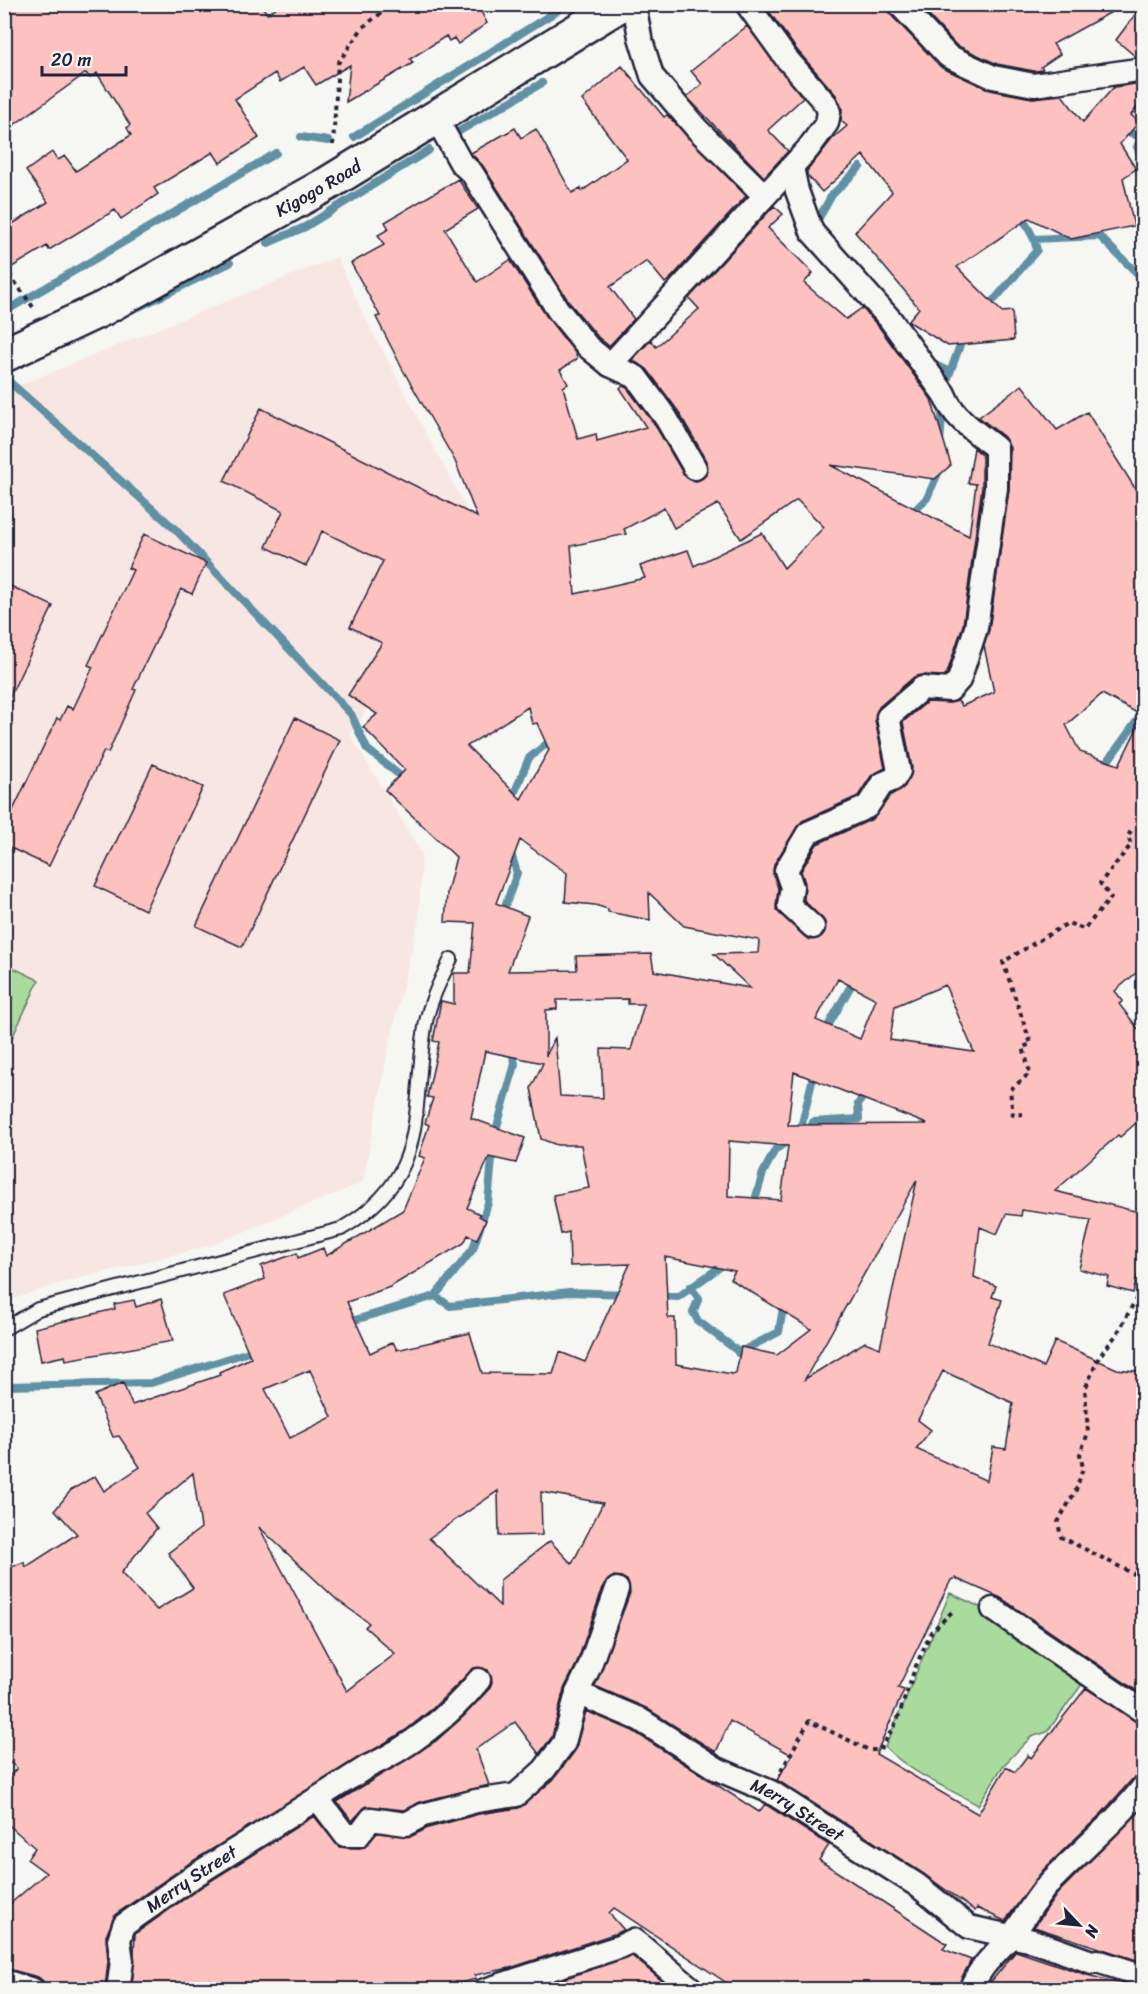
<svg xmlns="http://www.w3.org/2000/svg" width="1148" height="1994" font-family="Sriracha,sans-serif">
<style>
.built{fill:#f8e6e3}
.green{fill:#a9db9c;stroke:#667e6c;stroke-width:1.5}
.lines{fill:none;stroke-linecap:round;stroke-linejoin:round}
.stream{stroke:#6190a4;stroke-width:8}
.building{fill:#fdc1bf;stroke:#22223b;stroke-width:1.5;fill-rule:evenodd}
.service-casing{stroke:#22223b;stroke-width:16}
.minor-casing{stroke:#22223b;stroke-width:27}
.secondary-casing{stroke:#22223b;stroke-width:38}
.path{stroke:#22223b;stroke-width:4;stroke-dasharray:4.5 4.5;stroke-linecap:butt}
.service{stroke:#f6f6f2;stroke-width:12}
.minor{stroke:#f6f6f2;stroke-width:22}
.secondary{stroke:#f6f6f2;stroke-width:33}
.labels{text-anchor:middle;stroke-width:6;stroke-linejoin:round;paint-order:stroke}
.street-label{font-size:18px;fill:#22223b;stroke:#f6f6f2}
</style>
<rect width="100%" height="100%" fill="#f6f6f2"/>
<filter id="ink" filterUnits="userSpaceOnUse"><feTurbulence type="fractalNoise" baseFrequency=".0167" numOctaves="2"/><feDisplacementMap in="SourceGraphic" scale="12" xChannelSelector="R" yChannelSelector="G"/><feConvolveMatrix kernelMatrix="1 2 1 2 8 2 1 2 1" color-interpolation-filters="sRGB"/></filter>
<g filter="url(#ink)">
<path class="built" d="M337 257 364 316 477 529 457 575 350 734 422 854 419 918 388 1050 363 1182 212 1245 57 1284 5 1302V391Z"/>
<path class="green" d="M5 964 39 980 5 1053Z
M950 1593 1014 1623 1086 1679 1047 1732 1031 1737 1003 1766 978 1805C946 1787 912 1774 885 1747Z"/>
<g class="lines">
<path class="stream" d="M670 7 674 4
M1122 129 1138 136 1144 125
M456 133 542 83
M1144 134 1137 147 1144 160
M301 137 328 141
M354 137 568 4
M1019 211 1034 239
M818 225 816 223 832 195 860 167
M268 243 305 227 429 150
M139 307 230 263
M984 308 996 298 1037 250 1034 239 1099 236 1144 280
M4 312 276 153
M929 362 946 370
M4 377 175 529 351 714 367 749 408 782
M944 389 963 337
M940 443 943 405
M908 517 927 498 939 471
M1102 769 1144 711
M511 801 529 758 555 737
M502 915 517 873 510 850
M824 1033 856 977
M809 1134 813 1122 859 1119 858 1104 862 1098
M753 1207 763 1173 775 1150 800 1132 815 1069
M690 1287 699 1298 693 1312 698 1321 747 1358
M435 1296 473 1249 488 1203 494 1137 515 1064 511 1048
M658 1296 678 1297 727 1262
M345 1323 435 1296 450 1306 569 1292 627 1294
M738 1353 779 1332 784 1302
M4 1386 151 1383 258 1349"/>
</g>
<path class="building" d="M4 4H261L267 14 281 4H477L487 23 458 44 454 38 449 41 446 36 410 59 413 63 346 102 350 65 316 85 304 67 280 82 275 73 235 99 259 138 220 163 213 152 154 188 158 194 121 219 115 210 49 250 47 246 4 272V229L48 202 26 171 52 152 58 160 65 156 76 171 131 135 127 128 130 125 97 73 90 78 86 73 4 132Z
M774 4H886L889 13 942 68 990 90 1032 98 1062 95 1083 122 1114 87 1143 83V100L1131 115 1139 122 1120 144 1136 169 1123 178 1134 226 1071 239 1029 218 957 267 1002 312 1012 311 1014 340 948 346 908 321 919 308 855 232 892 192 863 155 822 192 807 175V171L833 138 847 126 841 121 842 108 836 95 797 50 768 10Z
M918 4H1126L1053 44 1060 54 1041 67 1043 70 1034 71 997 64 956 45Z
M1143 4V56L1136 57 1116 40Z
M747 26 803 98 768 130 788 151 764 177 687 97 702 84 691 71Z
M622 66 664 117 667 115 746 196 670 279 665 283 647 261 610 287 634 319 609 346 598 337 569 302 483 166 471 153 515 128 521 138 536 129 572 193 581 188 582 191 627 159 582 100Z
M458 179 478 209 445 229 477 282 510 260 547 317 576 354 577 359 560 370 568 384 563 387 578 439 596 434 597 441 646 427 620 388 623 386 627 388 655 425 684 475 696 481 706 475 707 461 678 411 647 369 632 360 651 340 656 347 699 309 689 298 774 206 783 214 768 228 813 273 804 283 846 319 862 308 879 327 931 399 951 465 935 479 830 465 969 536 976 484 968 483 974 448 982 455V487L963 625 947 673 944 676 923 675 914 677 879 707 875 720 885 768 871 776 858 796 802 821 774 864 773 874 778 888 776 910 810 940 822 936 826 924 804 900 805 883 801 871 817 844 873 819 891 795 905 786 912 768 903 722 927 702 949 703 958 701 962 706 994 692 984 646 989 630 1009 490 1010 448 1004 437 979 417 1022 385 1057 430 1087 412 1143 501V967L1115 991 1123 1001 1119 1004 1143 1035V1117L1120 1137 1118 1135 1055 1191 1143 1213V1253L1133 1293 1107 1286 1109 1277 1079 1269 1091 1220 1022 1210 1021 1216 1006 1214 997 1234 980 1227 974 1277 996 1286 992 1297 1002 1300 988 1343 1043 1367 1055 1341 1117 1369 1143 1372V1695L1001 1598 955 1578 951 1580 898 1688 904 1690 876 1754 978 1814 1006 1767 1015 1772 1028 1755 1031 1758 1086 1688 1143 1725V1773L1134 1777 1102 1813 1043 1870 1005 1921 977 1908 975 1911 924 1874 777 1780 792 1755 730 1721 716 1752 646 1708 595 1686 630 1593 627 1580 614 1576 604 1584 577 1663 564 1689 552 1737 539 1754 515 1722 476 1749 489 1785 420 1802 404 1810 366 1806 352 1821 337 1802 436 1741 464 1716 489 1689 492 1682 488 1670 474 1668 433 1708 406 1730 190 1863 116 1914 106 1936 108 1961 105 1989H46L43 1981 38 1977 4 1968V1909L46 1873 27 1859 35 1848 4 1821V1782L17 1768 4 1758V1570L24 1562 26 1567 77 1534 55 1510 71 1490 95 1476 104 1491 140 1467 119 1436 113 1437 95 1395 123 1383 132 1405 220 1375 219 1372 251 1358 224 1295 265 1279 261 1266 297 1253 298 1258 323 1248 326 1256 403 1210 425 1158 419 1156 429 1125 425 1123 433 1098 427 1097 439 1042 433 1041 441 1001 454 1004V973H470L475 923 445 922 447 892 456 857 385 790 405 770 363 727 377 714 348 695 382 643 350 627 383 561 322 531 306 566 266 547 283 511 224 481 261 408 477 517 455 461 403 370 376 317 380 316 351 263 384 245 378 235 389 229 385 222ZM797 500 824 527 784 568 762 533 694 566 688 550 640 566 645 578 575 594 571 546 626 534 624 529 664 508 674 528 718 504 741 539ZM1102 694 1143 716 1119 765 1080 752 1066 725ZM528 707 532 724 537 723 549 750 521 799 467 746ZM520 840 567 873 565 902 595 905 608 909V912L650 920 649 893 684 926 759 940 758 953 714 954 750 988 654 971 651 954 576 956 577 970 508 971 528 916 496 903ZM838 979 876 999 860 1039 816 1020ZM945 985 974 1052 890 1040 895 1006ZM628 999V1004H644L631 1050 601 1049 603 1098 560 1096 555 1038 546 1056V1010L557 1009V1000ZM485 1051 543 1063 531 1088 541 1139 557 1145H581L589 1188 553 1195 561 1234 569 1232 570 1266 630 1264 585 1362 560 1352 553 1374 482 1373 470 1333 397 1350 393 1342 370 1353 347 1302 390 1287 464 1243 468 1235 477 1239 486 1220 479 1216 480 1214 467 1208 489 1157 516 1163 525 1138 471 1118ZM794 1072 927 1124 788 1125ZM729 1141 788 1146 781 1200 728 1196ZM917 1180 880 1348 865 1342 805 1379ZM665 1257 735 1271 730 1279 811 1329 777 1355 741 1347 736 1373 732 1374 676 1364 675 1318H668ZM310 1370 332 1417 290 1438 265 1389ZM943 1371 1013 1403 1006 1449 993 1447 987 1481 916 1449 931 1430 918 1420ZM193 1473 201 1528 168 1553 193 1588 157 1610 121 1573 157 1528 145 1513ZM498 1491 499 1536 542 1535 541 1492 603 1503 572 1564 550 1541 500 1580V1606L429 1538ZM259 1527 337 1600 369 1623 365 1627 395 1654 347 1691Z
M144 534 206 563 192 594 181 589 133 689 136 690 108 753 104 751 49 866 4 845V829L57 718 60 720 67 706 73 709 93 667 88 665 133 570 128 568Z
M4 583 53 606 4 709Z
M295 718 340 740 242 947 196 926Z
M153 764 203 787 145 910 95 886Z
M161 1299 173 1341 66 1360 65 1356 41 1361 35 1328 115 1309 114 1304 134 1300 136 1307Z
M586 1711 633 1731 759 1812 765 1804 829 1845 819 1860 947 1944 943 1949 971 1960 957 1989H736L614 1908 609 1913 624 1930 614 1934 510 1968 475 1975 476 1979 438 1989H132L135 1934 204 1885 314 1816 339 1847 359 1848 365 1847 377 1833 412 1836 428 1828 479 1814 519 1808 553 1780 575 1751Z
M1143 1808V1898L1141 1907 1143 1909V1962L1034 1927 1057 1894Z
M1016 1951 1087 1975 1143 1989H985Z
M632 1956 672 1989H550L548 1984Z"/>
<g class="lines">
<defs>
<path id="service" d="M4 1329 38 1309 341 1229C431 1176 411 1115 425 1027 429 1003 440 981 451 959"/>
<g id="minor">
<path d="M634 4 640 37 652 76 697 129 764 195"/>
<path d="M899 4 948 56 993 77 1034 85 1144 69"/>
<path d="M436 118 461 163 472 173 558 310 588 347 610 365 636 377 666 418 695 468"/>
<path d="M792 167 797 191 812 232 890 319 944 394C954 419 976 432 996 448V488L976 628 959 680 950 690 922 688 888 717 899 771 894 779 882 784 867 807 808 833 786 870 792 887 789 905 813 927"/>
<path d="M610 365 808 149 827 123 829 112 826 104 786 58 747 4"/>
<path d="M993 1609 1144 1712"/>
<path id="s1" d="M577 1693 639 1719 717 1769 771 1792 917 1885 969 1927 1033 1941 1092 1962 1097 1961 1144 1976"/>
<path d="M318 1799 345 1835H359L371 1819 406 1824 423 1815 476 1801 516 1795 544 1770 564 1743 577 1693 589 1668 617 1589"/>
<path d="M4 1981 33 1990"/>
<path id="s2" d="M118 1990 122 1961 119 1940 124 1925 197 1874 367 1767C409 1748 450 1716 479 1680"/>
<path d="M485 1990 619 1947 634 1940 693 1990"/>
<path d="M970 1990C981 1964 995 1955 1012 1935 1026 1917 1037 1895 1053 1879 1083 1848 1117 1821 1144 1786"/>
</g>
<g id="secondary">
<path id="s3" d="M4 355 104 308 327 184 621 4"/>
</g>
</defs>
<use href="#service" class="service-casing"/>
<use href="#minor" class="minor-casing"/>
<use href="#secondary" class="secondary-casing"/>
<path class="path" d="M333 145 338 63 363 27 393 4
M4 267 33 307
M1023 1114 1013 1115 1010 1090 1030 1073 1023 1047 1031 1044 1003 962 1068 923 1084 929 1111 898 1100 883 1131 845 1128 836 1132 829
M1144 1271 1136 1299 1117 1334 1099 1357 1085 1389 1088 1433 1080 1454 1083 1468 1076 1490 1058 1522 1061 1537 1134 1574 1144 1582
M781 1771 809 1721 869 1750H880L897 1721 915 1668 931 1632 952 1612"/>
<use href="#service" class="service"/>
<use href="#minor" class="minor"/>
<use href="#secondary" class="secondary"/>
</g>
</g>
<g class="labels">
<g class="street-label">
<text dy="6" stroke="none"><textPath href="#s3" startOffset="356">Kigogo Road</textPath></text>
<text dy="6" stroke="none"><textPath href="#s1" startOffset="250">Merry Street</textPath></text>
<text dy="6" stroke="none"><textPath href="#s2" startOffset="148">Merry Street</textPath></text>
</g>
</g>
<rect width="1148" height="1994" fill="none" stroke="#f6f6f2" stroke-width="24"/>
<rect x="12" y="12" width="1124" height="1970" fill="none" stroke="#22223b" stroke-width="2" filter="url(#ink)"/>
<g transform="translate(1079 1925) rotate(116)" stroke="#f6f6f2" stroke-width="4.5" paint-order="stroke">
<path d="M0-4.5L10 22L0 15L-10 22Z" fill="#22223b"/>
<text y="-9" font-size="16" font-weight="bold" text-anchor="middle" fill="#22223b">N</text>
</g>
<path d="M42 66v9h84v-9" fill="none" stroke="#22223b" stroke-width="3"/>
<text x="51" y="66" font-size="18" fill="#22223b" stroke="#f6f6f2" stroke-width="4.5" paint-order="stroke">20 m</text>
</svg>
